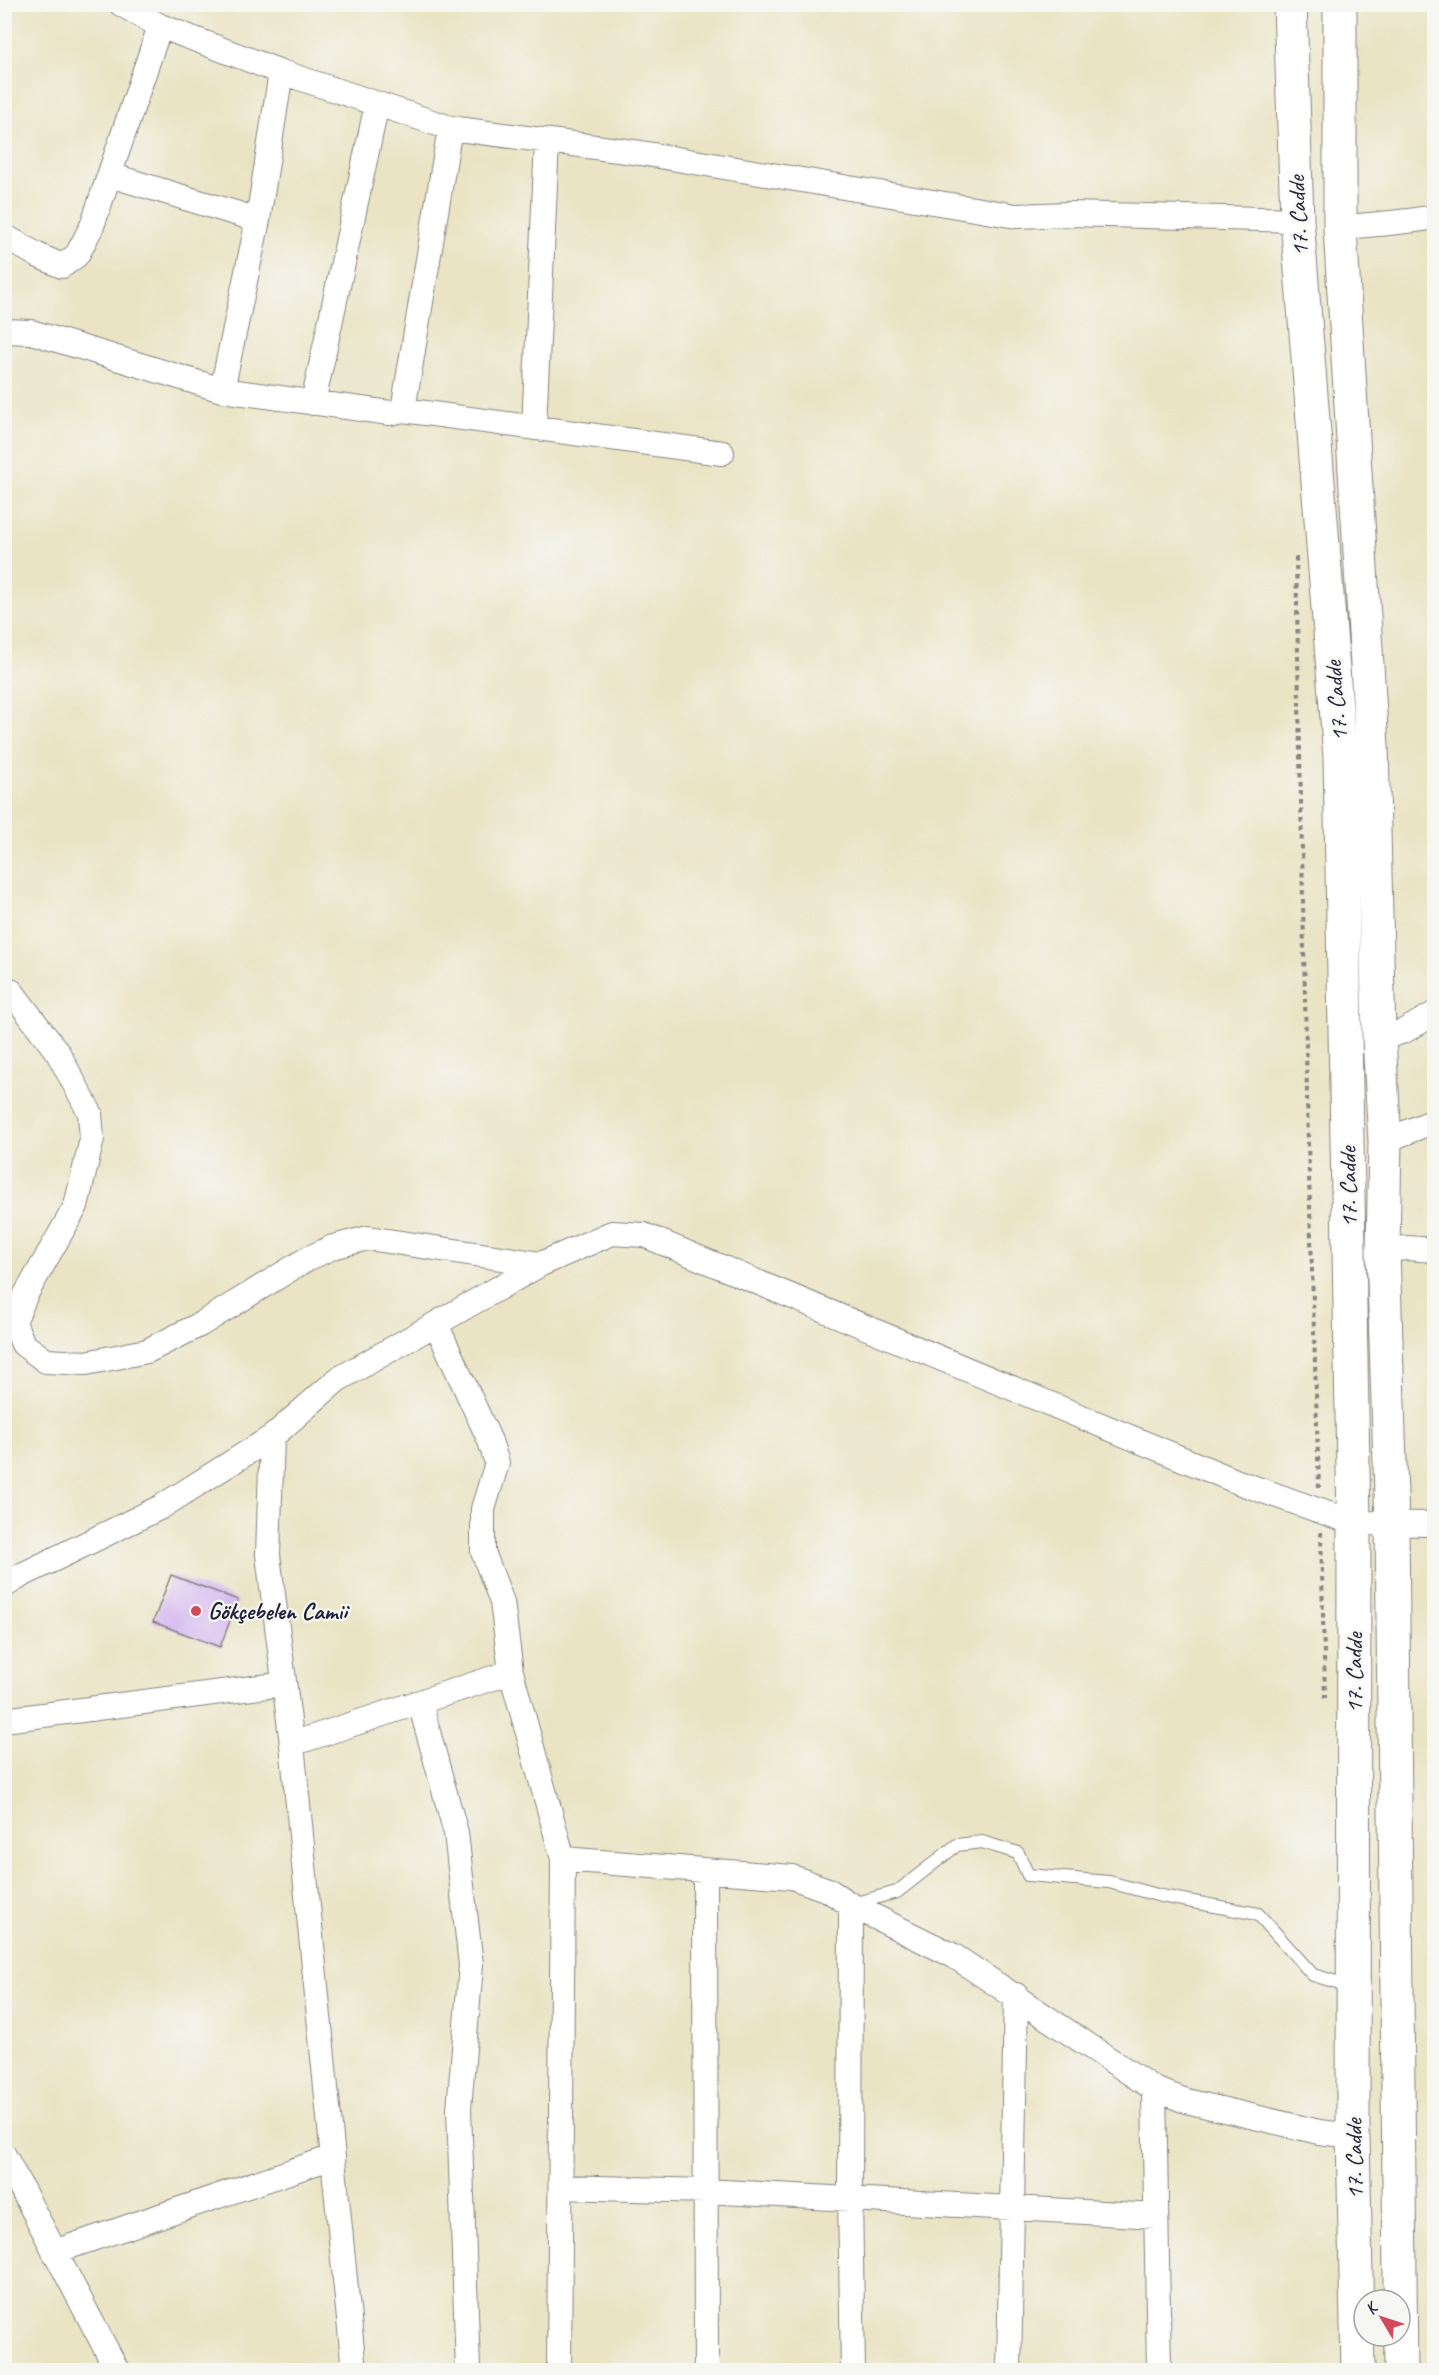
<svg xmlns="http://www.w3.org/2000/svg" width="1439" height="2375" font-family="Caveat,sans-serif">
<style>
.building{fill:#d4b5f0}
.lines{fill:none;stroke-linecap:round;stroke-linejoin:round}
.lane-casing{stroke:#868380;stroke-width:14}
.street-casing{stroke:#868380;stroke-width:26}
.secondary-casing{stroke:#868380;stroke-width:35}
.path{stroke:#868380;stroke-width:4;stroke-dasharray:4.5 4.5;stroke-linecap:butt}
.lane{stroke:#fff;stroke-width:12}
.street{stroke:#fff;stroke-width:24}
.secondary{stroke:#fff;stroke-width:33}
.poi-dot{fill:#d1495b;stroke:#f6f6f2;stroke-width:2}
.labels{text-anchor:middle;stroke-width:4.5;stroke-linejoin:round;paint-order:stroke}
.street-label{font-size:24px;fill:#22223b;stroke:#f6f6f2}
.poi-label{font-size:24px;font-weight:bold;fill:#22223b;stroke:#f6f6f2;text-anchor:start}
</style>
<rect width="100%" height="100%" fill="#f6f6f2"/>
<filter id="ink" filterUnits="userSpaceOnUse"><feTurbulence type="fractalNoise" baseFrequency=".0167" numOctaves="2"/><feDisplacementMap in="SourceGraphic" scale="12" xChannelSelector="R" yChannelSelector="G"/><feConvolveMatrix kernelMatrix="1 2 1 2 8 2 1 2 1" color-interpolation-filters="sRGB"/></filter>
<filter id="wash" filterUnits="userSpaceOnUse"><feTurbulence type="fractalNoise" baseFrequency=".008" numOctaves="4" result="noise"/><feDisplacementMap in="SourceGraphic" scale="24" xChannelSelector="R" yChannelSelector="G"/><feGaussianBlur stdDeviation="1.35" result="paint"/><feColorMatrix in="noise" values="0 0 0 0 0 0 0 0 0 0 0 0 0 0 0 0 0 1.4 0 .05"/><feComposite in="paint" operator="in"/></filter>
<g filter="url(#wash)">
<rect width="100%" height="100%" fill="#eae4c5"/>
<g id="blocks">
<path class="building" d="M171 1575 238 1600 220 1647 153 1622Z"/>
</g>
</g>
<g filter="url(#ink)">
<use href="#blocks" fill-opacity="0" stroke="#868380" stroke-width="1.5"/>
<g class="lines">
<defs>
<path id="lane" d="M852 1904 897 1892 957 1845 982 1842 1018 1853 1028 1875 1109 1882 1161 1896 1258 1914 1313 1975 1350 1986"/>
<path id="street" d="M121 4 160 26 281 72 450 128 641 153 1016 216 1069 214 1297 220
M110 175 258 220
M1340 228C1372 224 1403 223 1434 217
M4 236 37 255 62 266 77 255 92 226 160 26
M4 331 31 332 222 390 390 413 403 410 722 453
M222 390 258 220 281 72
M313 403 377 104
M403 410 450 128
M534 428 547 141
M4 987 12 992 58 1053 90 1113 92 1139 76 1206 26 1294 14 1322 23 1344 46 1361 86 1363 147 1351 201 1324 307 1259 333 1247 368 1238 541 1264
M1379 1039 1404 1031 1434 1014
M1385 1141 1434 1121
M1383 1250 1407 1248 1434 1250
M436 1324 490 1441 497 1463 483 1509V1552L502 1602 511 1672 563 1859 559 2370
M4 1586 20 1576 161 1507 272 1437
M420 1703 456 1833 471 1965 459 2109 468 2370
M4 1720 284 1684
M292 1744 511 1672
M563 1859 792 1877 828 1890 851 1905 954 1956 1154 2089 1186 2101 1319 2132 1353 2136
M705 1870 706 2370
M851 1905 850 2198 853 2370
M1154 2089 1159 2370
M4 2155 117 2370
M561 2187 706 2191 1156 2216
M54 2252 333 2157
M354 2370 292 1744 268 1555 272 1437 337 1380 541 1264 612 1233 644 1235 1238 1482 1354 1523 1434 1524
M1009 2370 1016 1995"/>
<path id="secondary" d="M1290 4 1297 220 1340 757 1354 1523 1353 2136 1358 2370
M1340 4V228L1372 746 1379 1039 1385 1141 1383 1250 1392 1525 1401 2370"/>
</defs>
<use href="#lane" class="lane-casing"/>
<use href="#street" class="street-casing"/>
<use href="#secondary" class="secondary-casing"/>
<path class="path" d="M1296 557 1308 1145 1319 1488
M1321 1532 1325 1698"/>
<use href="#lane" class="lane"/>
<use href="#street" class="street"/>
<use href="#secondary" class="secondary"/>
</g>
</g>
<circle class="poi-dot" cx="196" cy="1611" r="6"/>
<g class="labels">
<g class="street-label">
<text transform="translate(1298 216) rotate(-93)" y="8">17. Cadde</text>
<text transform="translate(1336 701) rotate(-95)" y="8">17. Cadde</text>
<text transform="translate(1348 1187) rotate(-91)" y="8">17. Cadde</text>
<text transform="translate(1354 1673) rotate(-90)" y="8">17. Cadde</text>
<text transform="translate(1354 2159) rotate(-91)" y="8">17. Cadde</text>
</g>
<g class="poi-label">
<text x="208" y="1619">Gökçebelen Camii</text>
</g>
</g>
<rect width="1439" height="2375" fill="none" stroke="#f6f6f2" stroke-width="24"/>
<g transform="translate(1382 2318) rotate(309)"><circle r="28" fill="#f6f6f2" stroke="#a1a1a9" stroke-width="1.5"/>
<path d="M0-4.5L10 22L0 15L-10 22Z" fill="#d1495b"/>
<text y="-9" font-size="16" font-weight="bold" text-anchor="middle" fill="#22223b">K</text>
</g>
</svg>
